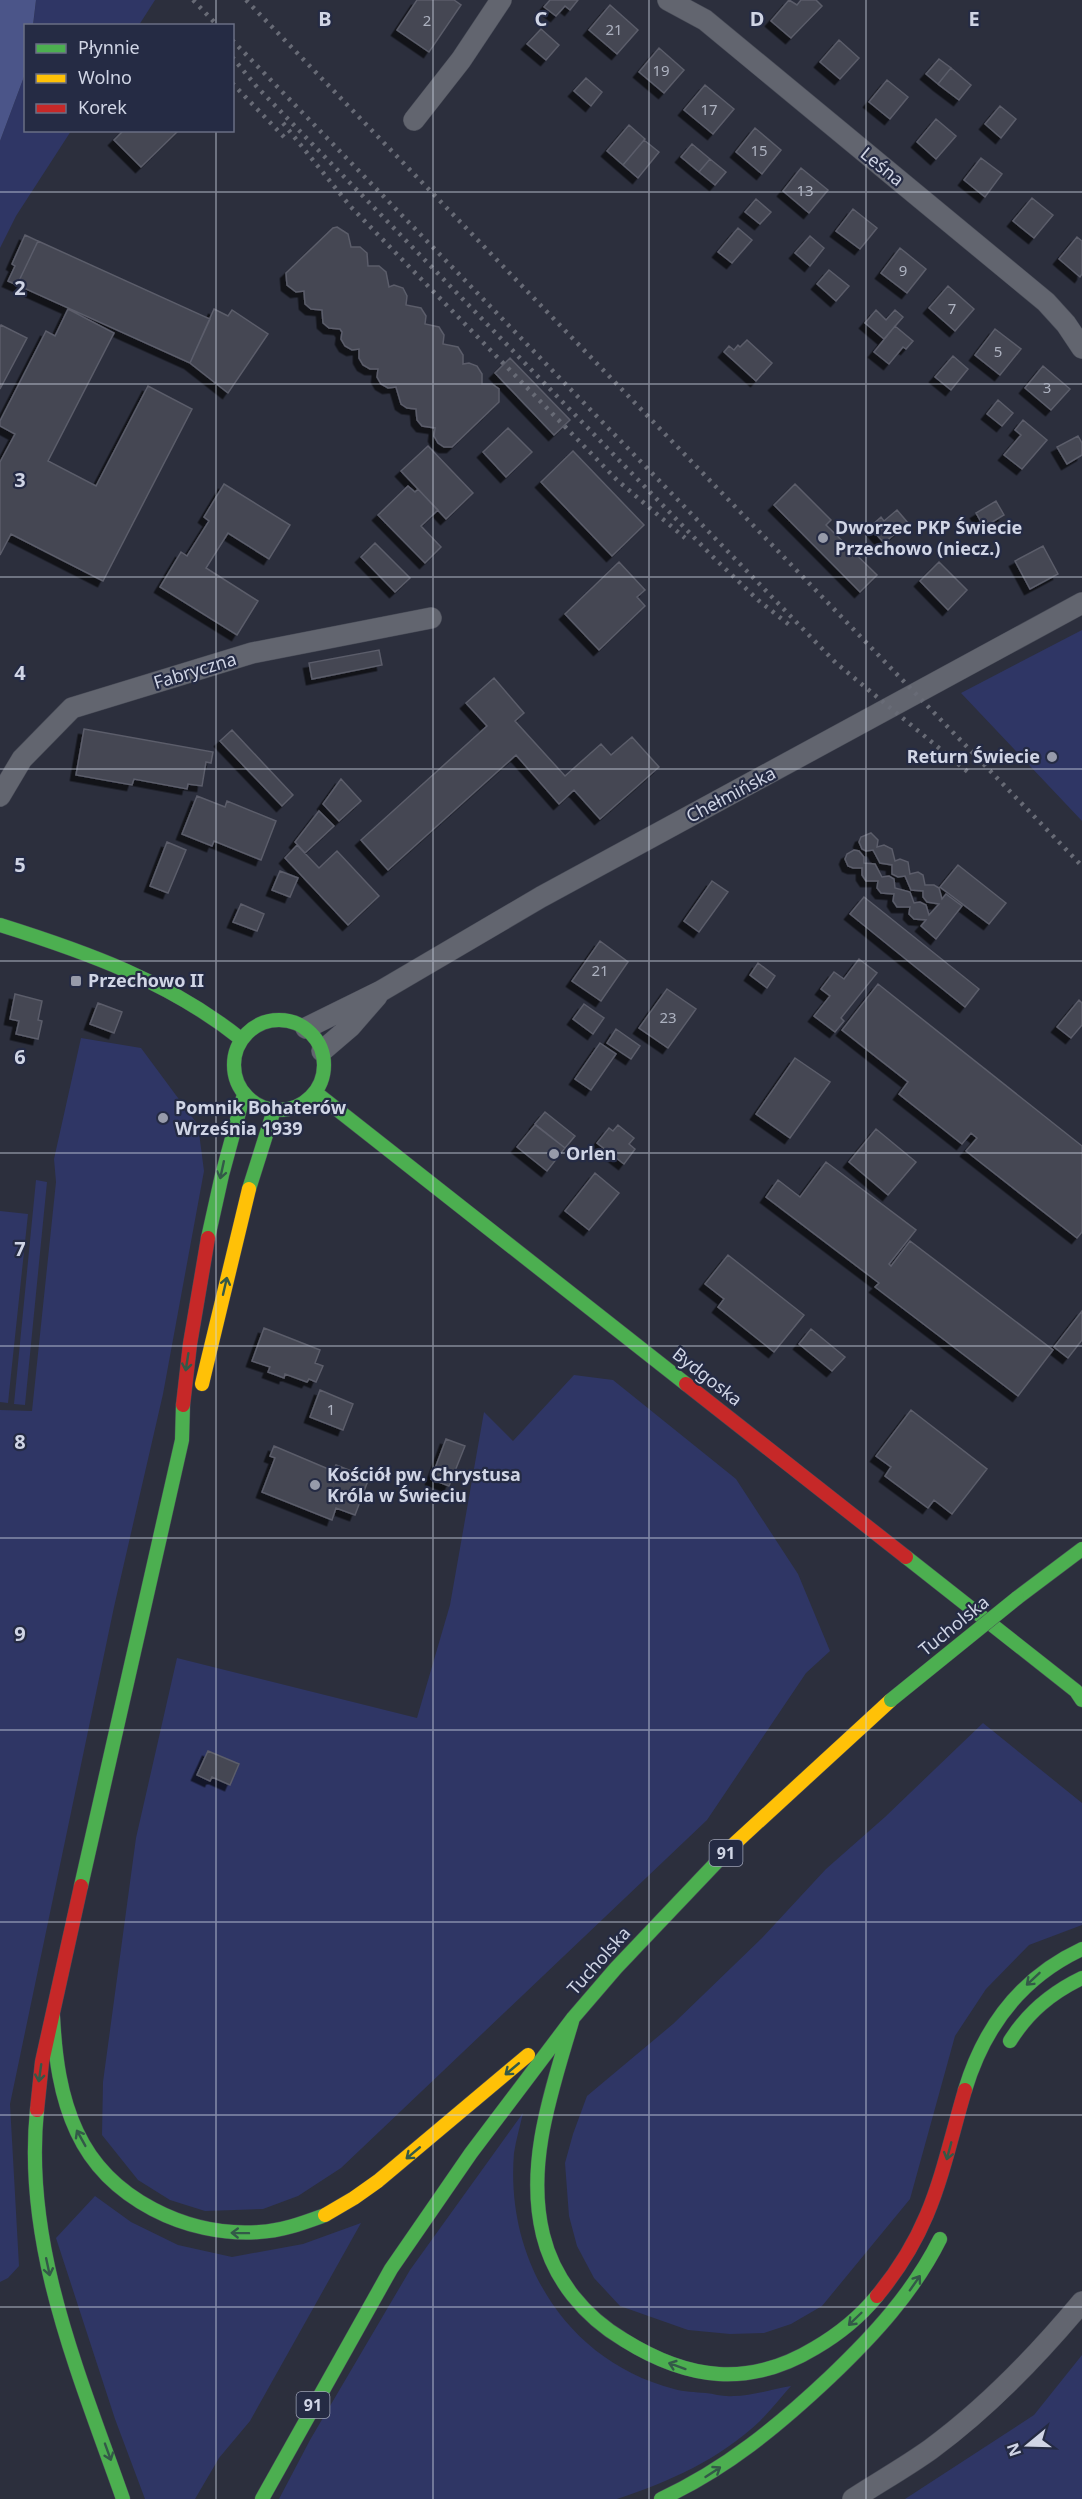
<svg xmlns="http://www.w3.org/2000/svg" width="1082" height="2499" font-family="'Noto Sans',sans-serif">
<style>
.green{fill:#2f3665}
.water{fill:#4b5589}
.building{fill:#444753;stroke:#5b5d6a;stroke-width:1.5;filter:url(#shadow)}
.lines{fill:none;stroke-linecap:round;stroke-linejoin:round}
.street-casing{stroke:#474a56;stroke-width:22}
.fast-casing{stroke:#474a56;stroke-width:15}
.slow-casing{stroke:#474a56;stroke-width:15}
.jam-casing{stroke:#474a56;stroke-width:15}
.street{stroke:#62656f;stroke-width:21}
.fast{stroke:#4caf50;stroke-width:14}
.slow{stroke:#ffc107;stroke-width:14}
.jam{stroke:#c62828;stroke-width:14}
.rail{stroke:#686b76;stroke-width:4.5;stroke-dasharray:3 6;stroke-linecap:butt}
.fast-bridge-casing{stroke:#474a56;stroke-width:15;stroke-linecap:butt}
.fast-bridge{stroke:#4caf50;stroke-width:14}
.oneway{stroke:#335948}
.grid{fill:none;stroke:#d0d5e5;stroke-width:1.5;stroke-opacity:0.55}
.poi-dot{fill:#979baa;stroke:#252b44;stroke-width:2}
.labels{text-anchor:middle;stroke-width:4.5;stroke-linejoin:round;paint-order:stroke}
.number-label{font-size:15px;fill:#adb2c0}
.shield{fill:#252b44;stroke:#9da2b5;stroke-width:1.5}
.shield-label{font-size:16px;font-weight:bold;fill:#d0d5e5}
.street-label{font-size:18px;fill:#d0d5e5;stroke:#252b44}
.poi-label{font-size:18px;font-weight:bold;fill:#d0d5e5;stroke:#252b44;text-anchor:start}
.grid-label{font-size:20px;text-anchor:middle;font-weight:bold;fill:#d0d5e5;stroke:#252b44;stroke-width:4.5;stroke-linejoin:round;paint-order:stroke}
</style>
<defs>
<filter id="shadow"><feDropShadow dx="-5.5" dy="5.5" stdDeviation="0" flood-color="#0009"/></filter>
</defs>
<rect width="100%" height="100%" fill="#2c2f3d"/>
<path class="green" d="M36 0H155L139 25 33 26Z
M25 74 26 130 71 131 16 216 0 248V141Z
M1082 630V821L961 693Z
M81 1038 141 1048 198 1125 204 1171 163 1394 114 1607 10 2104 19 2266 8 2278 0 2282V1410L32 1411 56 1182 54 1159Z
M36 1180 47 1182 25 1405 14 1404Z
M0 1211 28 1214 8 1403 0 1402Z
M574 1375 613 1380 736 1479 798 1574 830 1651 806 1673 707 1820 341 2168 298 2196 263 2209 205 2211 170 2200 138 2180 102 2135 103 2082 136 1838 177 1658 417 1718 450 1605 484 1412 513 1441Z
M983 1723 1082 1803V1925L1029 1945 986 1989 955 2036 910 2199 822 2306 791 2324 764 2333 730 2334 688 2330 620 2306 594 2278 577 2246 569 2216 565 2163 573 2134 587 2096 673 2024 762 1938 826 1869 885 1817Z
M523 2113C520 2126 516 2140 514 2153 505 2261 567 2361 674 2389 684 2392 695 2392 706 2393 714 2394 724 2397 733 2396 752 2396 773 2389 791 2386 781 2397 771 2410 760 2421 720 2459 669 2482 617 2499H279L310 2440 410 2270Z
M95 2196 131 2222 178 2245 232 2257 303 2244 361 2223 250 2421 219 2458 195 2499H145L115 2419 56 2238Z
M1082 2355V2499H905L1034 2415Z"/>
<path class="water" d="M0 0H36L33 25 26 26 25 74 0 141Z"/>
<path class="building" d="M417 0H454L461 5 429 52 397 30Z
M550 0H578L570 10 565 6 556 16 544 7Z
M789 0 797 5 801 0H816L822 6 791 38 771 21Z
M610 5 638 30 617 54 589 30Z
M541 29 559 45 546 60 527 44Z
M839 40 859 58 840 79 820 62Z
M659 48 684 70 664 93 639 72Z
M939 59 951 68 938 84 926 74Z
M951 68 971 85 959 100 938 84Z
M586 78 602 92 591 106 574 91Z
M887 80 908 97 890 119 869 102Z
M705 85 734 109 713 134 684 110Z
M1000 106 1016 119 1001 138 985 124Z
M936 119 956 136 936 159 917 142Z
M629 125 645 139 623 165 607 151Z
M755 128 781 150 762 174 736 152Z
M124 130H179L141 167 114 140Z
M644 140 659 152 638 178 623 165Z
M692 144 710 159 699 172 681 157Z
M981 158 1002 174 985 197 964 180Z
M710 159 726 172 715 185 699 172Z
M801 168 828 190 809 213 783 191Z
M1032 198 1053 215 1034 238 1013 221Z
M756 199 771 212 760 224 745 212Z
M853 209 877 228 860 249 836 231Z
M337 227 348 234 351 247H360L367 253 368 266H379L386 272 389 287 394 285 403 288 407 296 406 305 421 308 426 316 425 324 439 327 444 335 443 344 458 347 463 355V364L469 363 477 366 482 374V384H492L499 389V402L452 447H444L438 443 434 436 435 428 422 426 417 420 416 409 407 408 401 404 396 387 388 388 381 384 377 377 378 369H370L363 365 359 358V349L352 350 345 346 341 339 342 332 340 329 329 328 323 323 322 310 311 309 305 304 304 291 296 292 287 285 286 273 333 228Z
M738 228 752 240 732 263 718 252Z
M25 235 38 241 17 285 8 281 15 266 12 264Z
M810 236 824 248 810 266 795 253Z
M1077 237 1082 241V274L1080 277 1059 259Z
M38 241 210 319 190 363 17 285Z
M900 248 926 269 907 293 881 273Z
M829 270 849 286 836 301 817 284Z
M948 286 974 309 955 331 929 308Z
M68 309 114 333 48 461 96 486 148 386 192 409 103 581 11 534 0 555V462L15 434 0 426V421L46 331 55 336Z
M214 309 228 316 232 310 268 334 228 393 190 363Z
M876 310 886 320 895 310 903 317 884 339 865 323Z
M1 325 27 338 0 389V327Z
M895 326 913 341 906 349 903 347 889 364 874 352Z
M995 329 1021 349 1000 375 975 355Z
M747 340 772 363 756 381 724 352 729 346 734 350 738 345 740 347Z
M953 356 968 369 951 390 935 377Z
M510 358 570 420 554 435 495 373Z
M1043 366 1070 389 1051 410 1025 388Z
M998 400 1013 413 1002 426 987 414Z
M1023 420 1047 440 1022 469 1004 455 1021 435 1015 430Z
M508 428 532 452 506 477 483 452Z
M1078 436 1082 443V455L1067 464 1057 447Z
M428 446 473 493 446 519 401 471Z
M573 451 644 525 612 556 541 482Z
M224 484 290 525 269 559 228 533 206 568 258 601 237 635 160 587 181 552 187 556 209 521 204 517Z
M795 484 831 520 826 525 877 575 860 592 774 505Z
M408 486 415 492 418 489 438 510 421 526 441 547 425 563 378 515Z
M996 501 1004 515 984 527 976 513Z
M897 510 908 523 884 543 870 527 881 517 884 521Z
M375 543 410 578 395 592 361 557Z
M1043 546 1058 574 1030 589 1015 561Z
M619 562 645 590 637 597 645 606 599 650 565 614Z
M939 562 967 590 948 610 920 581Z
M379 650 382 665 312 679 309 663Z
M494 678 524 713 515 721 565 776 601 744 611 755 632 737 659 767 600 819 574 790 559 804 516 755 388 870 361 840 487 726 466 703Z
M84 729 213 752 211 763 206 762 202 786 188 784 187 789 134 779 132 785 76 775Z
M232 730 293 795 282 806 220 741Z
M341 779 361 801 339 821 323 804Z
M197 796 225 807 227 801 276 821 261 860 214 841 212 846 182 834Z
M319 811 334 826 305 853 295 842Z
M871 833 878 840 877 847 884 845 892 849 895 861 900 859 908 862 910 874 918 872 923 875 925 885H934L939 888 942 899 946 894 962 906 936 939 921 926 926 920 914 919 909 914 910 907H897L893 901 894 894 881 893 877 888 878 881H866L862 875V868H853L848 866 845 859 847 854 854 850 859 851 864 857V863L875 864 882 877 889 876 894 879 895 888 910 892 914 903 920 902 926 905 929 915 939 904 927 902 923 897V891L911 890 905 876 898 877 892 874V865L880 863 873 850 866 851 862 849 859 842 861 837Z
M167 842 186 850 168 893 150 886Z
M297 845 319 868 337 851 379 896 348 925 285 858Z
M958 865 1006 903 989 924 940 887Z
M280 871 298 878 290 897 272 890Z
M712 881 728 892 699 932 684 921Z
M864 897 979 989 965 1007 850 914Z
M241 904 264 914 257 931 233 922Z
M600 941 628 962 601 1001 572 981Z
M859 959 877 973 841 1018 844 1021 835 1032 814 1016 830 996 821 989 834 972 844 979Z
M758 963 775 976 767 988 750 975Z
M878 984 1082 1146V1232L1077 1238 966 1151 977 1138 971 1133 962 1144 899 1094 908 1082 842 1030Z
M667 989 696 1009 668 1048 639 1028Z
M15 994 42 1001 38 1020 42 1021 38 1039 16 1034 19 1021 10 1019Z
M1079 1000 1082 1003V1025L1071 1038 1057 1027Z
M98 1003 122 1012 114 1033 90 1024Z
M584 1004 604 1018 593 1034 573 1019Z
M616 1029 640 1046 631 1059 607 1043Z
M600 1043 616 1054 591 1090 575 1079Z
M795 1058 830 1082 790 1138 756 1114Z
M545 1112 575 1136 565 1148 535 1124Z
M535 1125 565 1148 547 1171 517 1147Z
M618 1125 634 1138 629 1144 635 1149 624 1164 597 1143 609 1128 613 1131Z
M876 1129 916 1162 888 1195 849 1162Z
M826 1162 916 1230 889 1264 891 1266 910 1241 1053 1350 1018 1396 875 1287 879 1283 766 1197 778 1180 800 1197Z
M595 1173 619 1193 589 1230 565 1211Z
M728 1255 804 1315 774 1352 718 1307 724 1299 705 1284Z
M1082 1311V1340L1068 1358 1054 1347Z
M264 1328 320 1350 315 1363 323 1366 316 1382 309 1379 307 1382 285 1374 284 1378 268 1372 270 1367 252 1361Z
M811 1329 845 1357 832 1371 799 1344Z
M320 1390 353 1404 343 1430 310 1417Z
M911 1410 987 1469 952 1514 934 1500 928 1508 885 1476 891 1467 876 1456Z
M446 1439 465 1446 449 1486 431 1479Z
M274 1446 333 1471 336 1465 369 1478 355 1515 336 1508 332 1520 262 1492 275 1458 270 1456Z
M208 1751 239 1764 230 1785 212 1777 210 1781 197 1775Z"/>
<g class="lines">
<defs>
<path id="street" d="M668 0 705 20 1046 302 1066 324 1082 348
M414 120 461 60 501 0
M0 796 22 759 72 708 252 653 431 618
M306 1028 381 991 541 897 1082 603
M322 1051 350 1027 377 996
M853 2499C879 2482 906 2467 931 2449 988 2407 1037 2356 1082 2302"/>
<path id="fast" d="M0 925C86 952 170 982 241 1039
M234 1065a45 45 0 1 1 90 0a45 45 0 1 1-90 0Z
M315 1092 686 1384
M249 1189 274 1110
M208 1238 222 1175 244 1094
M906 1557 1076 1691 1082 1700
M1017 1598 1082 1549
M81 1886 182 1440 183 1405
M53 2016C55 2056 60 2096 77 2132 108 2199 187 2237 259 2232 282 2231 303 2223 325 2215
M573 2018C553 2087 525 2162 543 2235 554 2280 585 2317 624 2340 688 2380 749 2388 815 2348 839 2334 859 2318 877 2296
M1010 2041C1028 2012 1051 1993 1082 1978
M965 2090C984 2027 1022 1977 1082 1949
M37 2110C23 2245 79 2374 123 2499
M262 2499 391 2269 471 2153 573 2018 616 1968 732 1846
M661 2499C726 2469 778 2426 830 2377 873 2336 913 2293 940 2239"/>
<path id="slow" d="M202 1384 249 1189
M732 1846 891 1700
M325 2215 354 2198 378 2181 528 2055"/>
<path id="jam" d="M686 1384 906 1557
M183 1405 190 1344 208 1238
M37 2110 42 2062 81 1886
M877 2296C934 2227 941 2172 965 2090"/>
</defs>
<use href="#street" class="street-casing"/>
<use href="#fast" class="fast-casing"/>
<use href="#slow" class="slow-casing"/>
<use href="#jam" class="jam-casing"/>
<use href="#street" class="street"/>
<use href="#fast" class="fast"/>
<use href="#slow" class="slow"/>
<use href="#jam" class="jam"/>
<path class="rail" d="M193 0 218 26
M246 0 1082 866
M232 40 836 663 968 772
M232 57 257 87 713 557 758 600 792 627
M232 83 286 139
M283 123 350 206 617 480 685 538"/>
<defs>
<path id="fast-bridge" d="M891 1700 1017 1598"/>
</defs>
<use href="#fast-bridge" class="fast-bridge-casing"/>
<use href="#fast-bridge" class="fast-bridge"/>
</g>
<defs><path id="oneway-shaft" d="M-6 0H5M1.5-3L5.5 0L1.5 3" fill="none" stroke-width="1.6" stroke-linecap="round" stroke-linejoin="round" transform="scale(1.5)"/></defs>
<g class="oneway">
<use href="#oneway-shaft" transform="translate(222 1170) rotate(102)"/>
<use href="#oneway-shaft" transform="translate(225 1286) rotate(-77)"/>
<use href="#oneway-shaft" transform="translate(187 1362) rotate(99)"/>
<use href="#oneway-shaft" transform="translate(1033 1979) rotate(137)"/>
<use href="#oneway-shaft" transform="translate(512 2069) rotate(140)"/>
<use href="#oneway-shaft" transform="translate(40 2073) rotate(98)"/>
<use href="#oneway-shaft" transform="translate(81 2138) rotate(-119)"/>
<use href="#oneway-shaft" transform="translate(949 2151) rotate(105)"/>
<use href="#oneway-shaft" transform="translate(413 2153) rotate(140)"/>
<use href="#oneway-shaft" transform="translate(240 2233) rotate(-179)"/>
<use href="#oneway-shaft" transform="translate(48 2267) rotate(78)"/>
<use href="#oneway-shaft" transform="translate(915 2283) rotate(-55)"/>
<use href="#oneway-shaft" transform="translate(855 2319) rotate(136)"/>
<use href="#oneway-shaft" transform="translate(677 2366) rotate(-160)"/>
<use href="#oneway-shaft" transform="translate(108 2452) rotate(70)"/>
<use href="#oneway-shaft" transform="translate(713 2472) rotate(-33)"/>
</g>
<path class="grid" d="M216 0V26M433 0V2499M649 0V2499M866 0V2499M216 130V2499M0 192H1082M0 384H1082M0 577H1082M0 769H1082M0 961H1082M0 1153H1082M0 1346H1082M0 1538H1082M0 1730H1082M0 1922H1082M0 2115H1082M0 2307H1082"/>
<g class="poi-dot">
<circle cx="823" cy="538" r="6"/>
<circle cx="1052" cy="757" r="6"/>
<rect x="70" y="975" width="12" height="12" rx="3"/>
<circle cx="163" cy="1118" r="6"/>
<circle cx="554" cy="1154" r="6"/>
<circle cx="315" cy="1485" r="6"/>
</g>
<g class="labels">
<g class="number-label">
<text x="427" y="26">2</text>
<text x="614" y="35">21</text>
<text x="661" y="76">19</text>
<text x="709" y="115">17</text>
<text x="759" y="156">15</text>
<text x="805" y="196">13</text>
<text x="903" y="276">9</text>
<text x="952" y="314">7</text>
<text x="998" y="357">5</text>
<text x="1047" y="393">3</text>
<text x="600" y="976">21</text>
<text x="668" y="1023">23</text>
<text x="331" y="1415">1</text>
</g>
<g class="shield">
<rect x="709.5" y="1840" width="33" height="26" rx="4.5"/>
<rect x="296.5" y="2392" width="33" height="26" rx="4.5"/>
</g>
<g class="shield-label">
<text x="726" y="1859">91</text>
<text x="313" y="2411">91</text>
</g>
<g class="street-label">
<text transform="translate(882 167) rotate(39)" y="6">Leśna</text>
<text transform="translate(195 671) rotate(-17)" y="6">Fabryczna</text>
<text transform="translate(731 795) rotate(-28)" y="6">Chełmińska</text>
<text transform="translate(707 1377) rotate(38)" y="6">Bydgoska</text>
<text transform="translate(954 1626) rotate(-39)" y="6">Tucholska</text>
<text transform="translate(599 1961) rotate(-48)" y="6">Tucholska</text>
</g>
<g class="poi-label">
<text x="835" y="534">Dworzec PKP Świecie<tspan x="835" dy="21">Przechowo (niecz.)</tspan></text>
<text x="1040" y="763" text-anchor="end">Return Świecie</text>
<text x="88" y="987">Przechowo II</text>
<text x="175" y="1114">Pomnik Bohaterów<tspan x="175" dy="21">Września 1939</tspan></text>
<text x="566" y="1160">Orlen</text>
<text x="327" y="1481">Kościół pw. Chrystusa<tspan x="327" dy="21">Króla w Świeciu</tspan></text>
</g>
</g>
<g class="grid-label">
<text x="325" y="26">B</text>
<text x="541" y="26">C</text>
<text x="757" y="26">D</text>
<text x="974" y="26">E</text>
<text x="20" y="295">2</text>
<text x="20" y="487">3</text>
<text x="20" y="680">4</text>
<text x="20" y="872">5</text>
<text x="20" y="1064">6</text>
<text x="20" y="1256">7</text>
<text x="20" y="1449">8</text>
<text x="20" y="1641">9</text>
</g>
<rect x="24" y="24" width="210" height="108" fill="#252b44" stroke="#696f84" stroke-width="1.5"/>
<rect x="36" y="44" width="30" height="9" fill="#4caf50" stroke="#696f84" stroke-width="1.5"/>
<text x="78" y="54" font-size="18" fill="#d0d5e5">Płynnie</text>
<rect x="36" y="74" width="30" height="9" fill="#ffc107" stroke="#696f84" stroke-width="1.5"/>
<text x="78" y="84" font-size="18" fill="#d0d5e5">Wolno</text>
<rect x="36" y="104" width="30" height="9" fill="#c62828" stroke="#696f84" stroke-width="1.5"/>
<text x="78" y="114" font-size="18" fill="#d0d5e5">Korek</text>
<g transform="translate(1028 2445) rotate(251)" stroke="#252b44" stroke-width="4.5" paint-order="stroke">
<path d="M0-4.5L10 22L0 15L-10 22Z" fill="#d0d5e5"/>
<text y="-9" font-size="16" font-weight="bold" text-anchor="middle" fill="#d0d5e5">N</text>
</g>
</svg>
